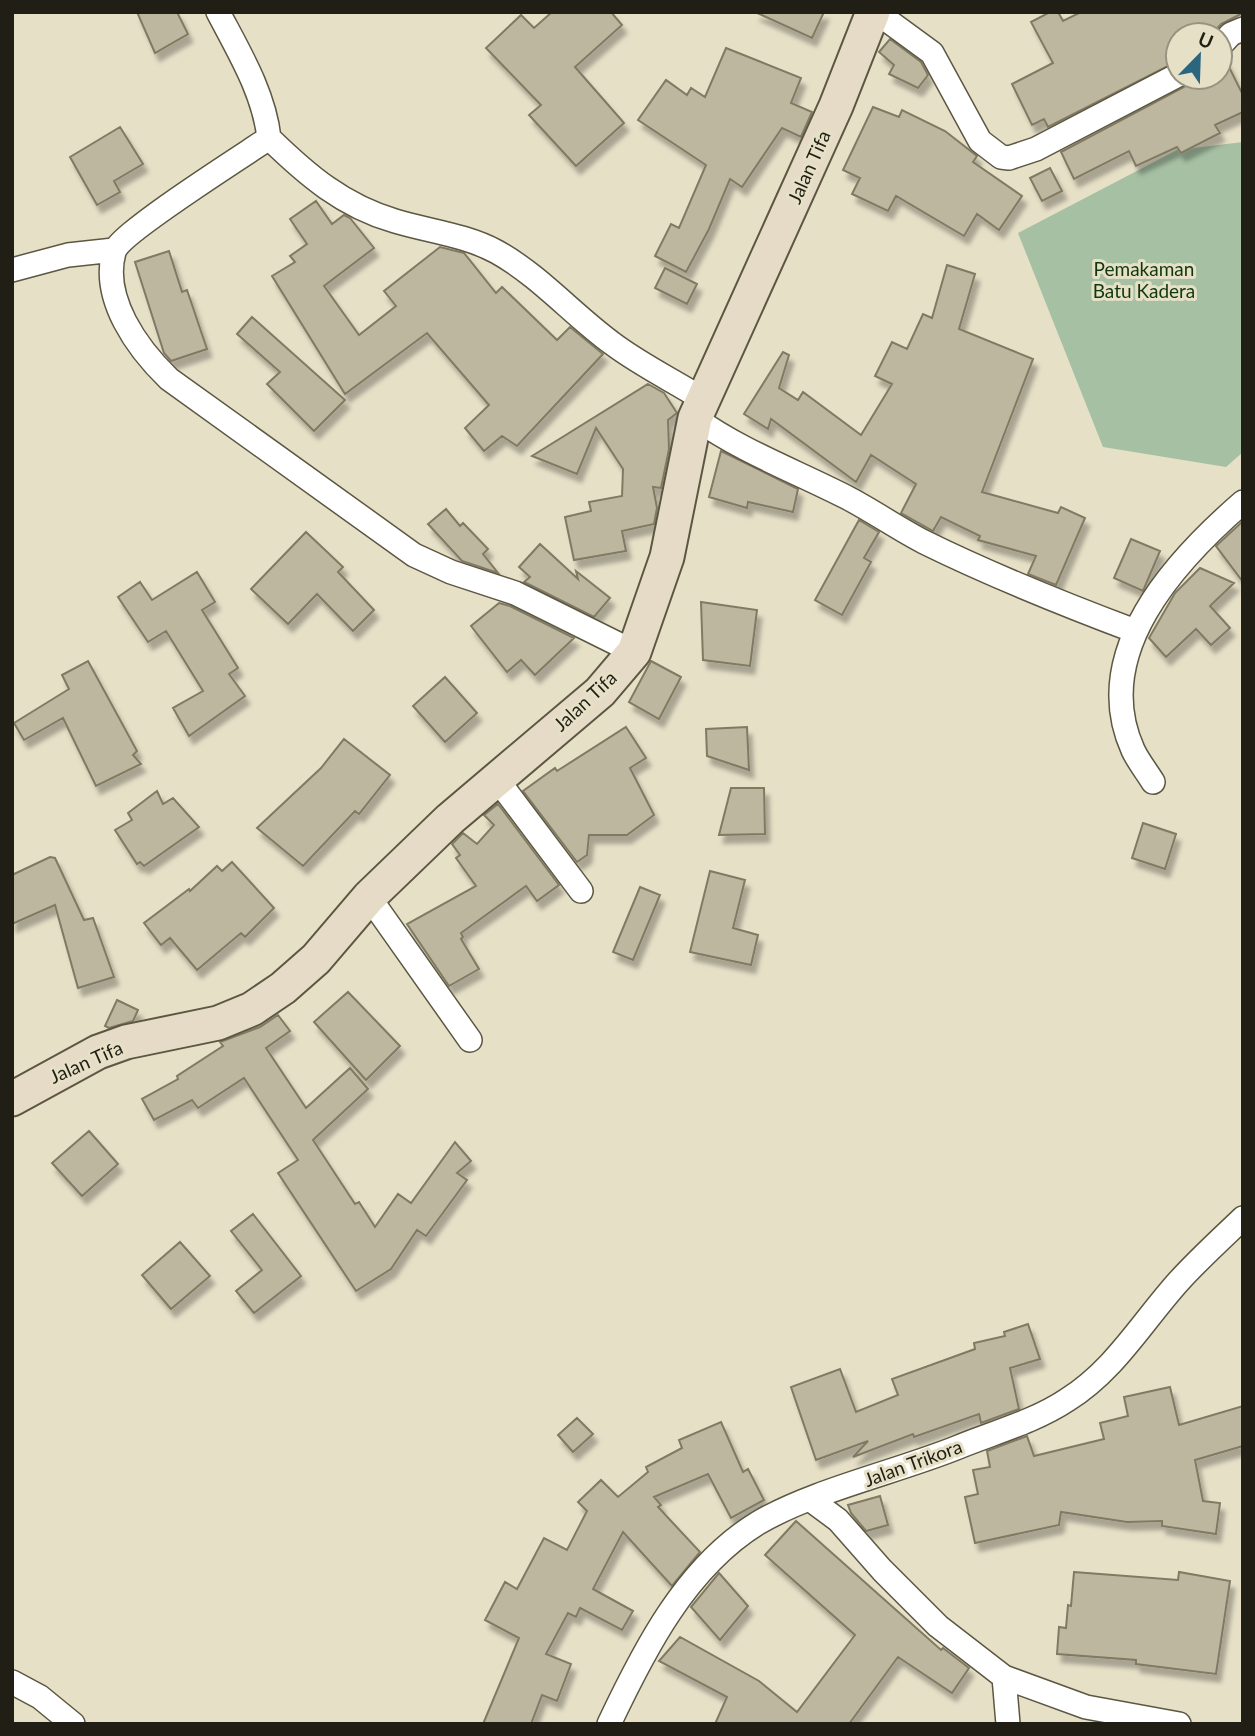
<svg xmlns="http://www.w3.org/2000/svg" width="1255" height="1736" font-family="Lato,sans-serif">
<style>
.green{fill:#a6c0a3}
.building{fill:#bcb79e;stroke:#807a64;stroke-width:2;filter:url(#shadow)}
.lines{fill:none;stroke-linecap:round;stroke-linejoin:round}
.street-casing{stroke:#5c5742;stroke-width:26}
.secondary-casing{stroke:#5c5742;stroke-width:37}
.street{stroke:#fff;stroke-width:23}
.secondary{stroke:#e6dbc7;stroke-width:33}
.labels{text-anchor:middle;stroke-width:6;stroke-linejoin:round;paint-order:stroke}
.street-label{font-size:19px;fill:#211f15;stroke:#e6e0c7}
.park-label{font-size:19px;fill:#10380e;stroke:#e6e0c7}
</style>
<defs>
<filter id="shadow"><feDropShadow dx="4.5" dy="8" stdDeviation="2" flood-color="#0004"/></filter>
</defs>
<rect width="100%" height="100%" fill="#e6e0c7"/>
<path class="green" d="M1243 142V452L1226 467 1103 447 1018 233 1177 150Z"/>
<path class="building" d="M137 12H177L188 34 155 53Z
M552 12H611L622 25 575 67 624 123 576 166 529 115 541 105 486 48 521 15 534 28Z
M755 12H824L812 38Z
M1050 12H1058L1063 21 1081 12 1243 13 1221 24 1211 35H1178V61L1048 127 1044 119 1032 125 1012 84 1053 63 1031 22Z
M890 39 921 62 928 75 918 88 889 74 894 65 879 52Z
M726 48 801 78 791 103 812 112 801 137 782 128 742 187 730 179 709 229 686 272 655 256 671 224 679 228 706 165 638 120 666 80 687 95 691 88 705 97Z
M1225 59 1243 95V112L1215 125 1220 133 1181 153 1177 147 1136 166 1129 151 1074 179 1061 152 1184 87 1192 77H1220V60Z
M873 107 899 117 902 110 945 131 977 156 973 162 1022 196 999 230 977 214 964 236 896 196 888 211 852 194 860 178 843 170Z
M120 127 143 164 114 181 120 192 97 205 70 157Z
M1050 168 1062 191 1042 201 1030 178Z
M316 201 332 224 344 215 350 218 374 248 324 286 359 335 396 306 384 291 440 247 464 253 496 293 502 287 557 340 570 327 603 354 517 446 502 436 484 451 465 428 489 405 427 333 345 394 272 276 295 262 290 256 307 244 290 219Z
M169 251 182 292 187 290 207 349 171 361 164 353 135 262Z
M947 265 975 274 959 329 1033 359 982 492 1058 513 1061 507 1085 518 1056 585 1028 574 1036 556 978 540 980 536 941 517 933 531 901 513 916 484 871 455 856 482 771 419 768 429 744 414 783 352 789 355 779 388 798 400 803 392 861 435 892 384 875 376 892 342 907 349 923 314 932 318Z
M665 268 697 284 687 304 655 288Z
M252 317 345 400 314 431 267 384 280 372 237 334Z
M648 384 664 393 677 413 668 420 669 449 661 488 653 487 657 508 654 524 622 531 626 551 574 560 565 517 591 511 589 502 622 496 623 469 596 428 577 474 532 456Z
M721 451 798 489 793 512 748 502 747 508 709 497Z
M446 509 460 526 463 523 488 549 483 554 498 573 462 561 428 524Z
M859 520 879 532 864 558 871 562 842 615 815 600Z
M1243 521V582L1216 546Z
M306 532 343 567 338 572 374 610 353 631 317 594 288 624 251 589Z
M1131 539 1160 551 1143 591 1114 578Z
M540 544 578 579 576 571 610 598 594 617 524 582 530 577 519 567Z
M1200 568 1234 583 1210 606 1230 628 1211 645 1196 629 1166 657 1149 638 1175 593Z
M197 572 215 602 202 610 238 668 229 674 245 696 189 736 173 708 203 691 166 631 148 642 118 597 140 582 152 600Z
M701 602 757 610 750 666 703 660Z
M499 603 510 606 574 638 535 675 521 660 507 672 471 626Z
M88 661 137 751 133 755 141 764 96 786 63 718 24 740 14 723 69 689 62 675Z
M651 661 681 677 659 719 629 702Z
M445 677 477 713 445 742 413 706Z
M626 727 646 758 630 768 654 815 627 835H589L587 855 577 862 523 791 555 768 557 771Z
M747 727 749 770 707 756 706 729Z
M344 739 390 775 359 814 355 811 303 866 257 828 321 768Z
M731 788H764L765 834 719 835Z
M157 791 163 804 173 798 199 827 144 866 140 862 137 864 115 830 132 820 128 813Z
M498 804 559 885 537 901 526 886 461 933 463 937 461 939 479 969 449 986 407 924 476 886 456 858 460 855 452 844 463 833 477 844 494 825 484 815Z
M1143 823 1176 834 1165 869 1132 858Z
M50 857 55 858 84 920 93 918 114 977 78 988 55 905 12 924V875Z
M232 862 274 908 245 937 241 933 197 970 170 938 161 945 144 923 189 889 190 891 217 866 222 871Z
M710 871 745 880 733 928 758 935 751 965 690 952Z
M640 887 660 895 633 960 613 952Z
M348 992 400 1046 366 1080 314 1022Z
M117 1000 138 1010 133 1021 109 1028 105 1026Z
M278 1015 290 1031 266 1048 306 1108 350 1068 368 1089 313 1140 355 1204 359 1202 375 1227 398 1194 411 1203 455 1142 471 1161 457 1173 467 1180 426 1236 417 1230 391 1269 356 1291 278 1173 298 1160 244 1078 198 1108 192 1100 154 1120 142 1099 178 1079 177 1076 223 1046 220 1042 260 1027Z
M89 1131 118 1164 82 1196 52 1163Z
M253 1214 301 1276 254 1313 236 1291 262 1270 231 1231Z
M180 1242 210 1276 171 1309 142 1275Z
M1028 1324 1040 1359 1010 1368 1019 1409 981 1423 979 1414 914 1437 913 1434 853 1457 868 1441 816 1460 791 1387 840 1369 856 1412 898 1395 892 1379 975 1349 974 1343 1005 1336 1004 1332Z
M1170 1387 1179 1425 1243 1406V1446L1195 1460 1203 1501 1220 1503 1216 1534 1162 1526V1521L1127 1522 1061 1512 1059 1525 975 1543 965 1497 978 1494 973 1470 990 1467 987 1451 1027 1436 1034 1456 1104 1439 1100 1423 1128 1416 1124 1397Z
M577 1418 593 1434 573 1452 558 1435Z
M721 1422 743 1472 748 1469 764 1500 731 1518 708 1474 654 1497 661 1505 658 1507 700 1552 672 1586 623 1532 593 1589 633 1611 622 1630 580 1608 576 1617 568 1613 546 1654 571 1664 557 1701 542 1695 531 1724H483L519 1638 485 1620 505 1582 517 1589 544 1538 567 1550 587 1511 578 1502 601 1480 618 1497 648 1472 646 1467 682 1448 679 1440Z
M880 1496 888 1525 866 1531 851 1513 848 1505Z
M796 1521 941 1650 943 1648 969 1668 952 1693 898 1657 849 1724H715L727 1697 659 1661 680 1637 759 1681 797 1712 855 1635 765 1555Z
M1074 1572 1178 1580 1179 1572 1230 1581 1216 1674 1136 1664V1660L1057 1654 1059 1627 1066 1628 1068 1605 1071 1606Z
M719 1573 748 1606 720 1640 691 1607Z"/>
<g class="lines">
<defs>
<path id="street" d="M218 12C239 52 264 93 269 138 244 155 120 233 114 252 101 299 138 349 169 379L414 555 451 572 515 593 634 652
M876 12 932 53 980 141 1001 157 1009 158 1036 149 1178 75
M1220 46 1231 34 1243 29
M269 138C307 175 343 206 395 221 428 231 466 235 497 252 540 276 573 315 613 344 641 365 674 381 704 400
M12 270 68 255 114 250
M695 418C741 451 795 471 846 497 873 511 897 528 924 542 993 576 1063 604 1135 631
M496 778 581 891
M1153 782C1147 772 1138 761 1133 750 1089 653 1175 561 1243 502
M369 897 470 1040
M811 1500 838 1520 882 1570 938 1626 1004 1677 1086 1707 1179 1724
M1004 1677 1008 1724
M12 1682 40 1697 73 1724
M609 1724C644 1650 686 1567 758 1523 812 1491 896 1472 956 1448 992 1433 1034 1422 1067 1400 1115 1370 1142 1322 1179 1281 1199 1259 1221 1239 1243 1218"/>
<path id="secondary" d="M12 1099 98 1052 126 1042 218 1023 252 1009 283 988 316 959 369 897 450 819 600 692 634 652 667 557 695 418 836 106 873 12"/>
</defs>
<use href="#street" class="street-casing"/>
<use href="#secondary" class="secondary-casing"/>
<use href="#street" class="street"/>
<use href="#secondary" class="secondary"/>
</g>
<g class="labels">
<g class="street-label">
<text transform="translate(809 167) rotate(-66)" y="7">Jalan Tifa</text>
<text transform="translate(585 701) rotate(-43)" y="7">Jalan Tifa</text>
<text transform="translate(86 1062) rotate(-24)" y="7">Jalan Tifa</text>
<text transform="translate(913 1463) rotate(-20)" y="7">Jalan Trikora</text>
</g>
<g class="park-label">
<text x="1144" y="276">Pemakaman<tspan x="1144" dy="22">Batu Kadera</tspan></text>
</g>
</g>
<rect width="1255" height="1736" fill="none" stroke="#211f15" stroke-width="28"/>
<g transform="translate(1199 56) rotate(23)"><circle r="33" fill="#e6e0c7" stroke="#979380" stroke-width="2"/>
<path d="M0-5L12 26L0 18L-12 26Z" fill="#2c657e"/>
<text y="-10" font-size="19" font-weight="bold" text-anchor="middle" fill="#211f15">U</text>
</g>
</svg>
